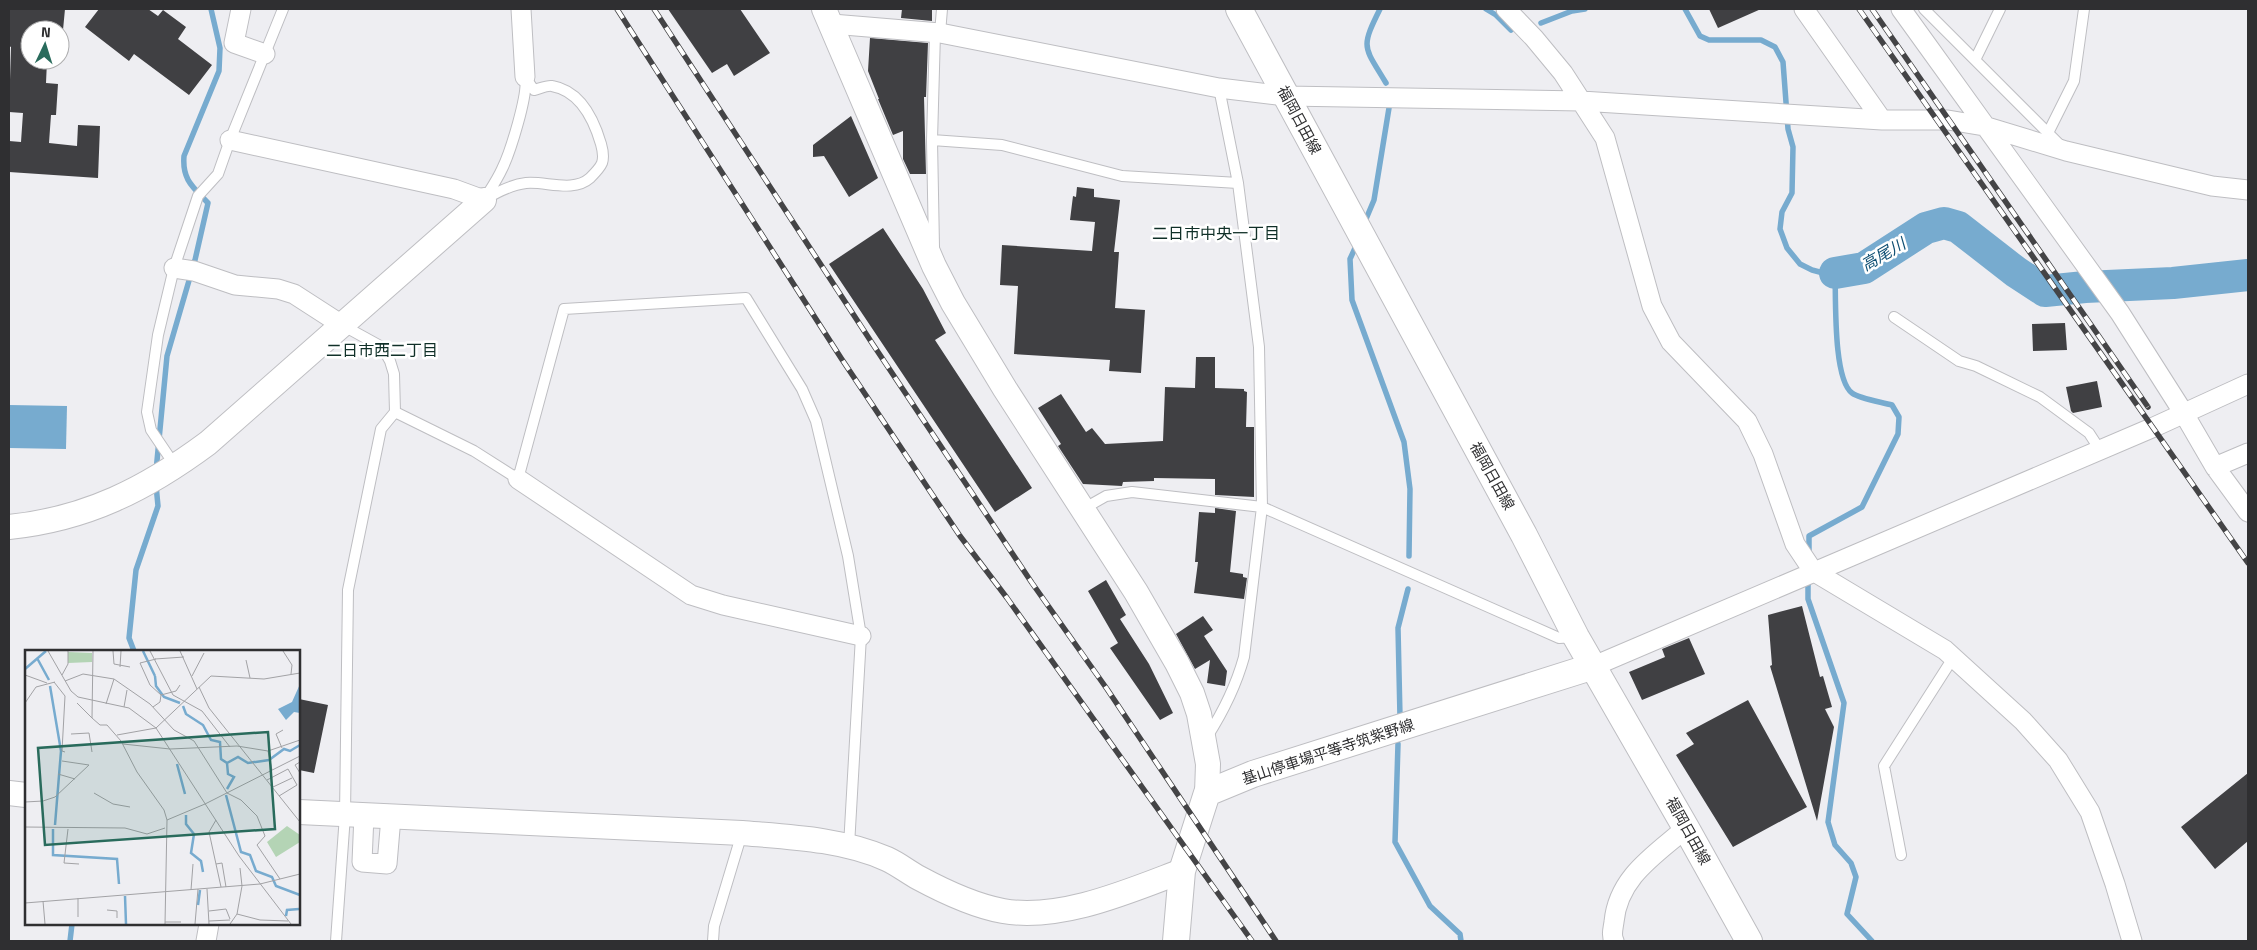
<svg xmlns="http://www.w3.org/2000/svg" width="2257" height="950" font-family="'Titillium Web','Noto Sans JP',sans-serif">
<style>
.water{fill:#77abcf}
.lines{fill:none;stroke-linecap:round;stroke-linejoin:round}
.stream{stroke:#77abcf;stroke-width:5.5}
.river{stroke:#77abcf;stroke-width:32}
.building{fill:#404043}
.service-casing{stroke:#bebec2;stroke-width:12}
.minor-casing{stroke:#bebec2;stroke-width:21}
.tertiary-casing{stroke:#bebec2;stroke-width:26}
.secondary-casing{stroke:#bebec2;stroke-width:28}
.service{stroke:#fff;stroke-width:10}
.minor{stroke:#fff;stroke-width:19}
.tertiary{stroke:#fff;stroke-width:24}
.secondary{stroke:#fff;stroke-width:26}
.rail-casing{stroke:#444446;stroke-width:5.5}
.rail{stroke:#fff;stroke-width:4;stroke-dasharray:11;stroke-linecap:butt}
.labels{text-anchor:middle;stroke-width:5;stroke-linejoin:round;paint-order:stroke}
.street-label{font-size:15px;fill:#2f2f31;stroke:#fff}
.neighbourhood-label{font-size:16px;fill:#103028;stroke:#fff}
.water-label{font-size:16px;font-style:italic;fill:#0f4f73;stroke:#fff}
.inset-river{fill:none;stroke:#77abcf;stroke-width:2.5}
.inset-road{fill:none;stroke:#a2a2a5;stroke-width:1}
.view{fill:#296b5c;fill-opacity:0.15;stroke:#296b5c;stroke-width:2.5}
.inset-edge{fill:none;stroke:#2f2f31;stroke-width:2.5}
</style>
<rect width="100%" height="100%" fill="#eeeef2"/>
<path class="water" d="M9 405 67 406 66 449 9 448Z"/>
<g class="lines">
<path class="stream" d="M1380 9C1360 49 1364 46 1386 83
M1486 9 1496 15 1511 30
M1685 9 1700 36 1709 40H1761L1775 47 1783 62 1788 129 1793 147 1792 193 1782 212 1780 229 1787 248 1800 264 1812 270 1827 274 1835 273C1836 298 1833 379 1852 393 1860 399 1882 402 1892 405L1899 417 1898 434 1862 507 1809 536V554
M1541 23 1572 11 1585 9
M1366 219 1374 200 1389 108
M1356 246 1350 259 1352 300 1404 442 1410 489 1409 556
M156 471 167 356 195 260 208 203C193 187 182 180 184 156L219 71 220 48 211 9
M1808 578V599L1844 703 1828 822 1835 845 1851 863 1856 877 1847 914 1872 941
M134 651 129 638 136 570 158 506 156 485
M1400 717 1398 628 1408 589
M1398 744 1395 842 1430 906 1460 934 1461 941
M70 941 72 924"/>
<path class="river" d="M1835 273 1864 268 1926 228 1944 223 1958 227 2016 272 2045 291 2085 287 2173 283 2248 275"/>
</g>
<path class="building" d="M9 9H65L63 30H30V60L47 61 46 83 58 84 56 115H51L49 143 77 146 78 125 100 126 98 178 9 172V141L21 142 23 113 9 112 11 47 9 46Z
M99 9H148L158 16 163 10 186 27 178 39 212 65 189 95 134 54 129 61 85 27Z
M668 9H740L770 53 734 76 727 64 712 73Z
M902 9H932V21L901 18Z
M1709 9H1761L1718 28Z
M870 38 928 43 926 97H924L926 174H910L903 159V131L893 135 878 99H879L868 71Z
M851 116 878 178 849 197 824 156 813 157V145Z
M1077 187 1094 189V197L1120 200 1114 252H1119L1115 308 1145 310 1141 373 1109 371 1110 360 1014 354 1018 286 1000 285 1002 245 1092 251 1095 222 1070 220 1073 196 1076 197Z
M883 228 923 289 946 333 935 340 1032 488 995 512 829 264Z
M2065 323 2067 350 2033 351 2032 324Z
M1196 357H1215V388L1244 389V391L1247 392 1246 427H1254V497L1215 495V479L1154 478V481L1123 482 1122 486 1083 484 1058 446 1061 444 1038 408 1061 394 1086 432 1092 428 1105 444 1163 441 1165 387 1195 388Z
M2097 381 2102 407 2073 413 2071 411 2066 387Z
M1215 508 1236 511 1230 572 1243 574V577L1247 578 1244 599 1194 593 1198 562H1195L1199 512 1215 513Z
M1106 580 1126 615 1120 619 1149 664 1173 713 1160 720 1110 648 1118 643 1088 591Z
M1802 606 1820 677 1823 676 1832 707 1825 709 1834 727 1817 821 1770 666 1772 665 1768 615Z
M1203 616 1213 630 1204 636 1227 671 1225 686 1207 683 1210 660 1195 669 1176 634Z
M1689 638 1705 674 1642 700 1629 672 1665 657 1662 649Z
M299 699 328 705 314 773 299 770Z
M1748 700 1807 807 1733 847 1676 755 1694 744 1686 733Z
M2248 773V841L2215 869 2181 827Z"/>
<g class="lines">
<defs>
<path id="service" d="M1924 9 2060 145
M940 33 942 9
M1975 60 2000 9
M525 77 534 90C539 89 547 85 552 86 581 91 594 120 601 144 603 151 604 157 602 163 600 168 594 174 590 178 573 193 546 181 526 183 510 185 497 192 484 200 490 190 497 180 502 169 510 153 529 93 525 77Z
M2048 133 2074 81 2084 9
M932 140 1002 145 1122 176 1238 183
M934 247 932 140 935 33
M1894 317 1959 361 1976 366 2040 397 2089 433 2100 450
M395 412 474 451 518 479 564 309 746 298 802 389 816 421 848 556 861 636 849 846
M176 467 151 430 147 412 158 335 174 268 198 196 218 174 230 140 283 9
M1083 509 1106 496 1132 492 1262 507 1559 638 1576 637
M1207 737C1223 712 1236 686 1244 657L1262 507 1259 347 1238 183 1219 88
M1901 855 1884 766 1953 658
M336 941 345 815 348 590 381 429 395 412 394 374 390 361 382 347 342 325
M713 941 714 926 742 833"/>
<path id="minor" d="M241 9 234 43 265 54
M521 9 525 77
M1506 9 1534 38 1563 73 1605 138 1652 306 1671 342 1747 421 1763 454 1795 544 1813 571 1945 650 2023 721 2058 760 2090 812 2115 884 2132 941
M1804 9 1882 120
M1901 9 2120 313 2183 412 2215 467 2248 512
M832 24 940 33 1219 88 1286 96 1581 101 1882 120H1948L1984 126 2066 151 2212 186 2248 190
M230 140 454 189 484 200
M174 268 194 271 235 285 278 289 294 294 342 325
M2215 467 2248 453
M518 479 691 595 723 605 861 636
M1594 666 2154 427 2248 384
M364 815 362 862 387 864 391 817
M206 941 209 924
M1614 941C1611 935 1613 929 1614 922 1618 877 1655 855 1686 828"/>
<path id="tertiary" d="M824 9 934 266 953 303 1005 389 1136 592 1177 663 1192 693 1199 714 1208 764 1207 793
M9 527C87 519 146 489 208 443L484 200
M9 793 26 795
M299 812 742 833C790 837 842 839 887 859 898 864 908 872 919 878 945 892 975 906 1003 911 1061 921 1129 891 1182 871"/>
<path id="secondary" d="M1239 9 1524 535 1576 637 1686 828 1749 941
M1176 941 1182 871 1207 793 1253 774 1594 666"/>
</defs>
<use href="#service" class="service-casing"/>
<use href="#minor" class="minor-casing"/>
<use href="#tertiary" class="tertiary-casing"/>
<use href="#secondary" class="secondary-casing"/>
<use href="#service" class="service"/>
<use href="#minor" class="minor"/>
<use href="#tertiary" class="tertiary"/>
<use href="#secondary" class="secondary"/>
<defs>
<path id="rail" d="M617 9 841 358 960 536 1007 598 1252 941
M654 9 872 343 1032 583 1107 689 1276 941
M1859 9 2248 563
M1872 9 2148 407"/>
</defs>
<use href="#rail" class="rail-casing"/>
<use href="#rail" class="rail"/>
</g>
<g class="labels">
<g class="street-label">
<text transform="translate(1299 120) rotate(62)" y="5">福岡日田線</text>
<text transform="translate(1492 476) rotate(61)" y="5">福岡日田線</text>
<text transform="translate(1328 752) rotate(-18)" y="5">基山停車場平等寺筑紫野線</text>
<text transform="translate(1688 831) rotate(61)" y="5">福岡日田線</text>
</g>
<g class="neighbourhood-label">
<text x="1216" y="239">二日市中央一丁目</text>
<text x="382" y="356">二日市西二丁目</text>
</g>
<g class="water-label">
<text transform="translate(1883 254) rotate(-30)" y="6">高尾川</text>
</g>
</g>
<g transform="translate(25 650)">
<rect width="275" height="275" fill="#eeeef2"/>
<path d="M43 2 67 3V12L43 13ZM262 176 275 185V192L251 207 242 192Z" fill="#b4d4b5"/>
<path d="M275 34V63L269 62 261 70 253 59 267 52Z" fill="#77abcf"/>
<path class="inset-river" d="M118 1 130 26M12 8 24 30M0 19 21 1M130 26 131 36 139 47 155 53M25 36 36 101 30 175M158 56 161 64 178 75 186 90 195 92 196 109 202 113 203 124 209 127 202 139M202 113 213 107 223 113 244 110 259 99 265 101 275 95M152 114 160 144M201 145 216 202 225 205 231 221 247 227 251 236 275 245M161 165V174L169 184 166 203 176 211 178 222M28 179V205L92 209 94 234M100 246 101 274M173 255 175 240M261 266 262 260 274 259"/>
<path class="inset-road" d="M23 1 46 41 53 47 104 58 131 78 214 206 266 274M68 1 67 68 75 75H82L96 91 112 122 139 160 142 170M88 1 89 14 105 17M125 1 148 45 177 61 205 97M155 1 172 39M258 1 267 15 266 24M130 9 159 7M221 10 225 28M95 17 96 1M0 25 22 33M37 25 43 14V1M167 26 179 3M40 31 58 24 89 29 125 54 149 80 169 91 202 143 216 150 232 166 240 186 232 195 255 229M29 32 40 46 37 101 40 102M174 37 184 58 275 172M136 45 151 41 155 35M0 53 11 37 30 32M52 53 67 68M81 54 89 29M99 57 102 40M128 57 135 52 136 45 125 35 115 13 131 9M131 78 186 26 239 29 275 23M46 84 64 83 67 102M92 85 131 78M98 94 145 99 212 96 243 101 275 90M257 98 251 84 258 80M243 101 247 120M37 111 64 115M275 112 270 115 275 123M33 124 50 129M242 130 263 119 272 135 254 146M248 137 267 128M69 143 88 154 105 157M0 152 18 151 30 147 64 115M180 154 275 106M191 170 184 182 196 237M0 177 100 178 122 184 140 178M43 179 39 213 54 214M191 214 197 213 201 237M215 218 217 236M182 239 184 274M166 240 168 214M53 248V267M18 251 20 274M0 253 235 234 275 224M82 260 92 261V268M184 261 201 259 205 269M212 264 235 270 263 271M184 271 205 270M140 272H156M140 274 142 170 180 154M170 274 173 239M205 274 212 264 217 236"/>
<path class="view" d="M243 82 250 179 20 195 13 98Z"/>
<rect width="275" height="275" class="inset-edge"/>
</g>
<rect width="2257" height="950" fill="none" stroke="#2f2f31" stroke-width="20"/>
<g transform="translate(45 45) rotate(4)"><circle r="24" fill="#ffffff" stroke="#acacad"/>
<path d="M0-4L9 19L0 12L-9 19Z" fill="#296b5c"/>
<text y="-8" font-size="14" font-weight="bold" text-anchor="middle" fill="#2f2f31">N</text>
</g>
</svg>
